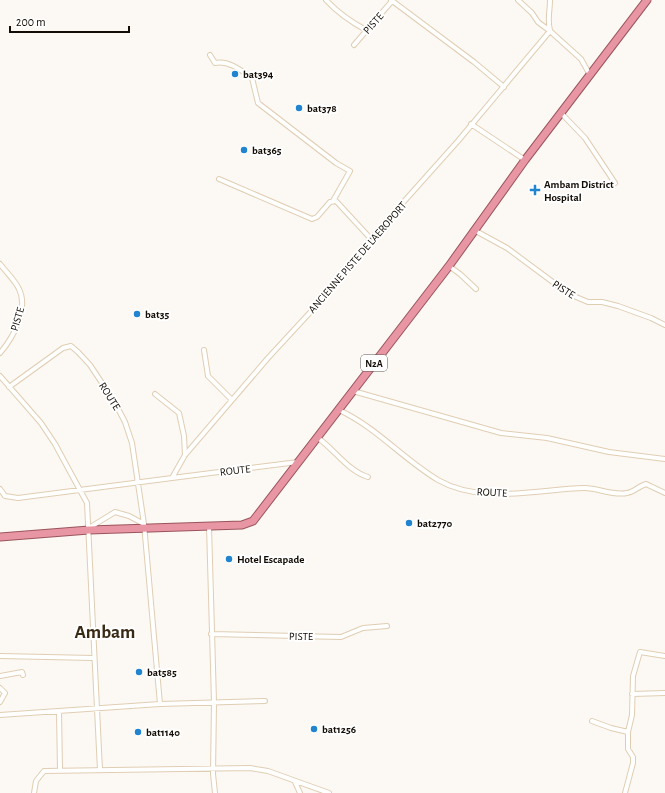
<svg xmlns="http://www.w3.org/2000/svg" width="665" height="793" font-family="'Alegreya Sans',sans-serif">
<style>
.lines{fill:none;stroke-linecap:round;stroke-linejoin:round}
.minor-casing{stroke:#e0ceb3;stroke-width:6}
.trunk-casing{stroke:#9a545d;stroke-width:9}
.minor{stroke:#fff;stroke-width:4}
.trunk{stroke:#e896a4;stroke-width:7}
.poi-dot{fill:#2184cf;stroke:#fff;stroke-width:1.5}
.labels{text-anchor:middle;stroke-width:4;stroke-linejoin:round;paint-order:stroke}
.shield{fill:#fff;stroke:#5a5650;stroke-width:1}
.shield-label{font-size:10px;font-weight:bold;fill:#130d05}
.street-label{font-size:11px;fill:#130d05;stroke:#fff}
.poi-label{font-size:11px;font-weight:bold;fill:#130d05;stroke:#fff;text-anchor:start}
.town-label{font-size:19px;font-weight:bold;fill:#382a14;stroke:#fff}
</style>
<rect width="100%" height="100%" fill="#fcf8f3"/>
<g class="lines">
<defs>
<path id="minor" d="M326 0C338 13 351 22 366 30
M391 0 474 62 504 87
M518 0 532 13 538 22 550 31
M550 30C547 19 550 12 550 0
M354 45 392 1
M210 55 215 63C229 60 242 71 252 78L258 103 336 163 350 171 333 201
M562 114 585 138 615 183
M471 124 525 160
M219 179 312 219 317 217 330 202 336 201 371 239
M474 230 507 248 569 294 588 302H602L618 306 651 318 665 325
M0 264C6 272 15 280 19 289 29 309 13 338 0 353
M449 266 460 274 476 289
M204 350 208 376 232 400
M0 376 41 423 55 444 87 503 100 770
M9 387 63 348 71 346 78 352 90 365 114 401 125 422 132 443 144 524 160 704
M353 391 501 433 547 438 609 452 665 459
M155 394 179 413 184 436 185 455
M339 410C376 427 403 459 438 480 482 505 537 489 585 488 598 488 613 496 627 493 634 492 639 486 646 484L665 493
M318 438C335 450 348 471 368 477
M172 478 298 462
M0 489 5 496 18 498 172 478 185 455 268 358 328 293 366 244 458 141 550 31 581 59 590 75
M209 526 214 702 213 774 215 793
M89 528 115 512 129 516 144 524
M211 634 341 637 363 628 387 626
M0 656 93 658
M0 676 22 672 23 675
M0 688 5 693 0 702
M632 694 665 693
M59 711 60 770
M0 715 160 704 265 701
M592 721 611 728 628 732
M295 782 300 793
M34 793 36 781 44 771 250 768 268 771 329 793
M625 793 633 763V757L628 749V732L632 715 633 676 640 652 665 656"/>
<path id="trunk" d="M0 537 89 530 242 525 253 521 449 266 525 160 647 0"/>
</defs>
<use href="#minor" class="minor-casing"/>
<use href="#trunk" class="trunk-casing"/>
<use href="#minor" class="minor"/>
<use href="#trunk" class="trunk"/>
</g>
<g class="poi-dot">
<circle cx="235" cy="74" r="4"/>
<circle cx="299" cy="108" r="4"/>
<circle cx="244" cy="150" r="4"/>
<path d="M533 184h4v4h4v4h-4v4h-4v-4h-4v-4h4z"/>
<circle cx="137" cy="314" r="4"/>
<circle cx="409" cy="523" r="4"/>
<circle cx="229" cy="559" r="4"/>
<circle cx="139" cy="672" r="4"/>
<circle cx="314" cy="729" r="4"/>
<circle cx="138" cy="732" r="4"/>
</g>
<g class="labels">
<rect class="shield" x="361" y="355" width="26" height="16" rx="3"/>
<g class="shield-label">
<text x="374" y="367">N2A</text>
</g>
<g class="street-label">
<text transform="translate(373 23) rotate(-48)" y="4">PISTE</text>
<text transform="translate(357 257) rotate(-49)" y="4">ANCIENNE PISTE DE L'AEROPORT</text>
<text transform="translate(564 289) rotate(33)" y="4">PISTE</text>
<text transform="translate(17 319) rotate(-73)" y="4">PISTE</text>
<text transform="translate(110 396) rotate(58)" y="4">ROUTE</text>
<text transform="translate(235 470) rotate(-7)" y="4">ROUTE</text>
<text transform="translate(492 492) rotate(3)" y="4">ROUTE</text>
<text transform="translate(301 636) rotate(1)" y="4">PISTE</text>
</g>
<g class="poi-label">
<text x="243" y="78">bat394</text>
<text x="307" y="112">bat378</text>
<text x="252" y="154">bat365</text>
<text x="544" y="188">Ambam District<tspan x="544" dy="13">Hospital</tspan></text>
<text x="145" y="318">bat35</text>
<text x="417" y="527">bat2770</text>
<text x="237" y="563">Hotel Escapade</text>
<text x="147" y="676">bat585</text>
<text x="322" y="733">bat1256</text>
<text x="146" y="736">bat1140</text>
</g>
<g class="town-label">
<text x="105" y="638">Ambam</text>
</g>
</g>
<path d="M10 26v6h119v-6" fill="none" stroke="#130d05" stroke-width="2"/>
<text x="16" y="26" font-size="12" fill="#130d05" stroke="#ffffff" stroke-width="3" paint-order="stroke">200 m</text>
</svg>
